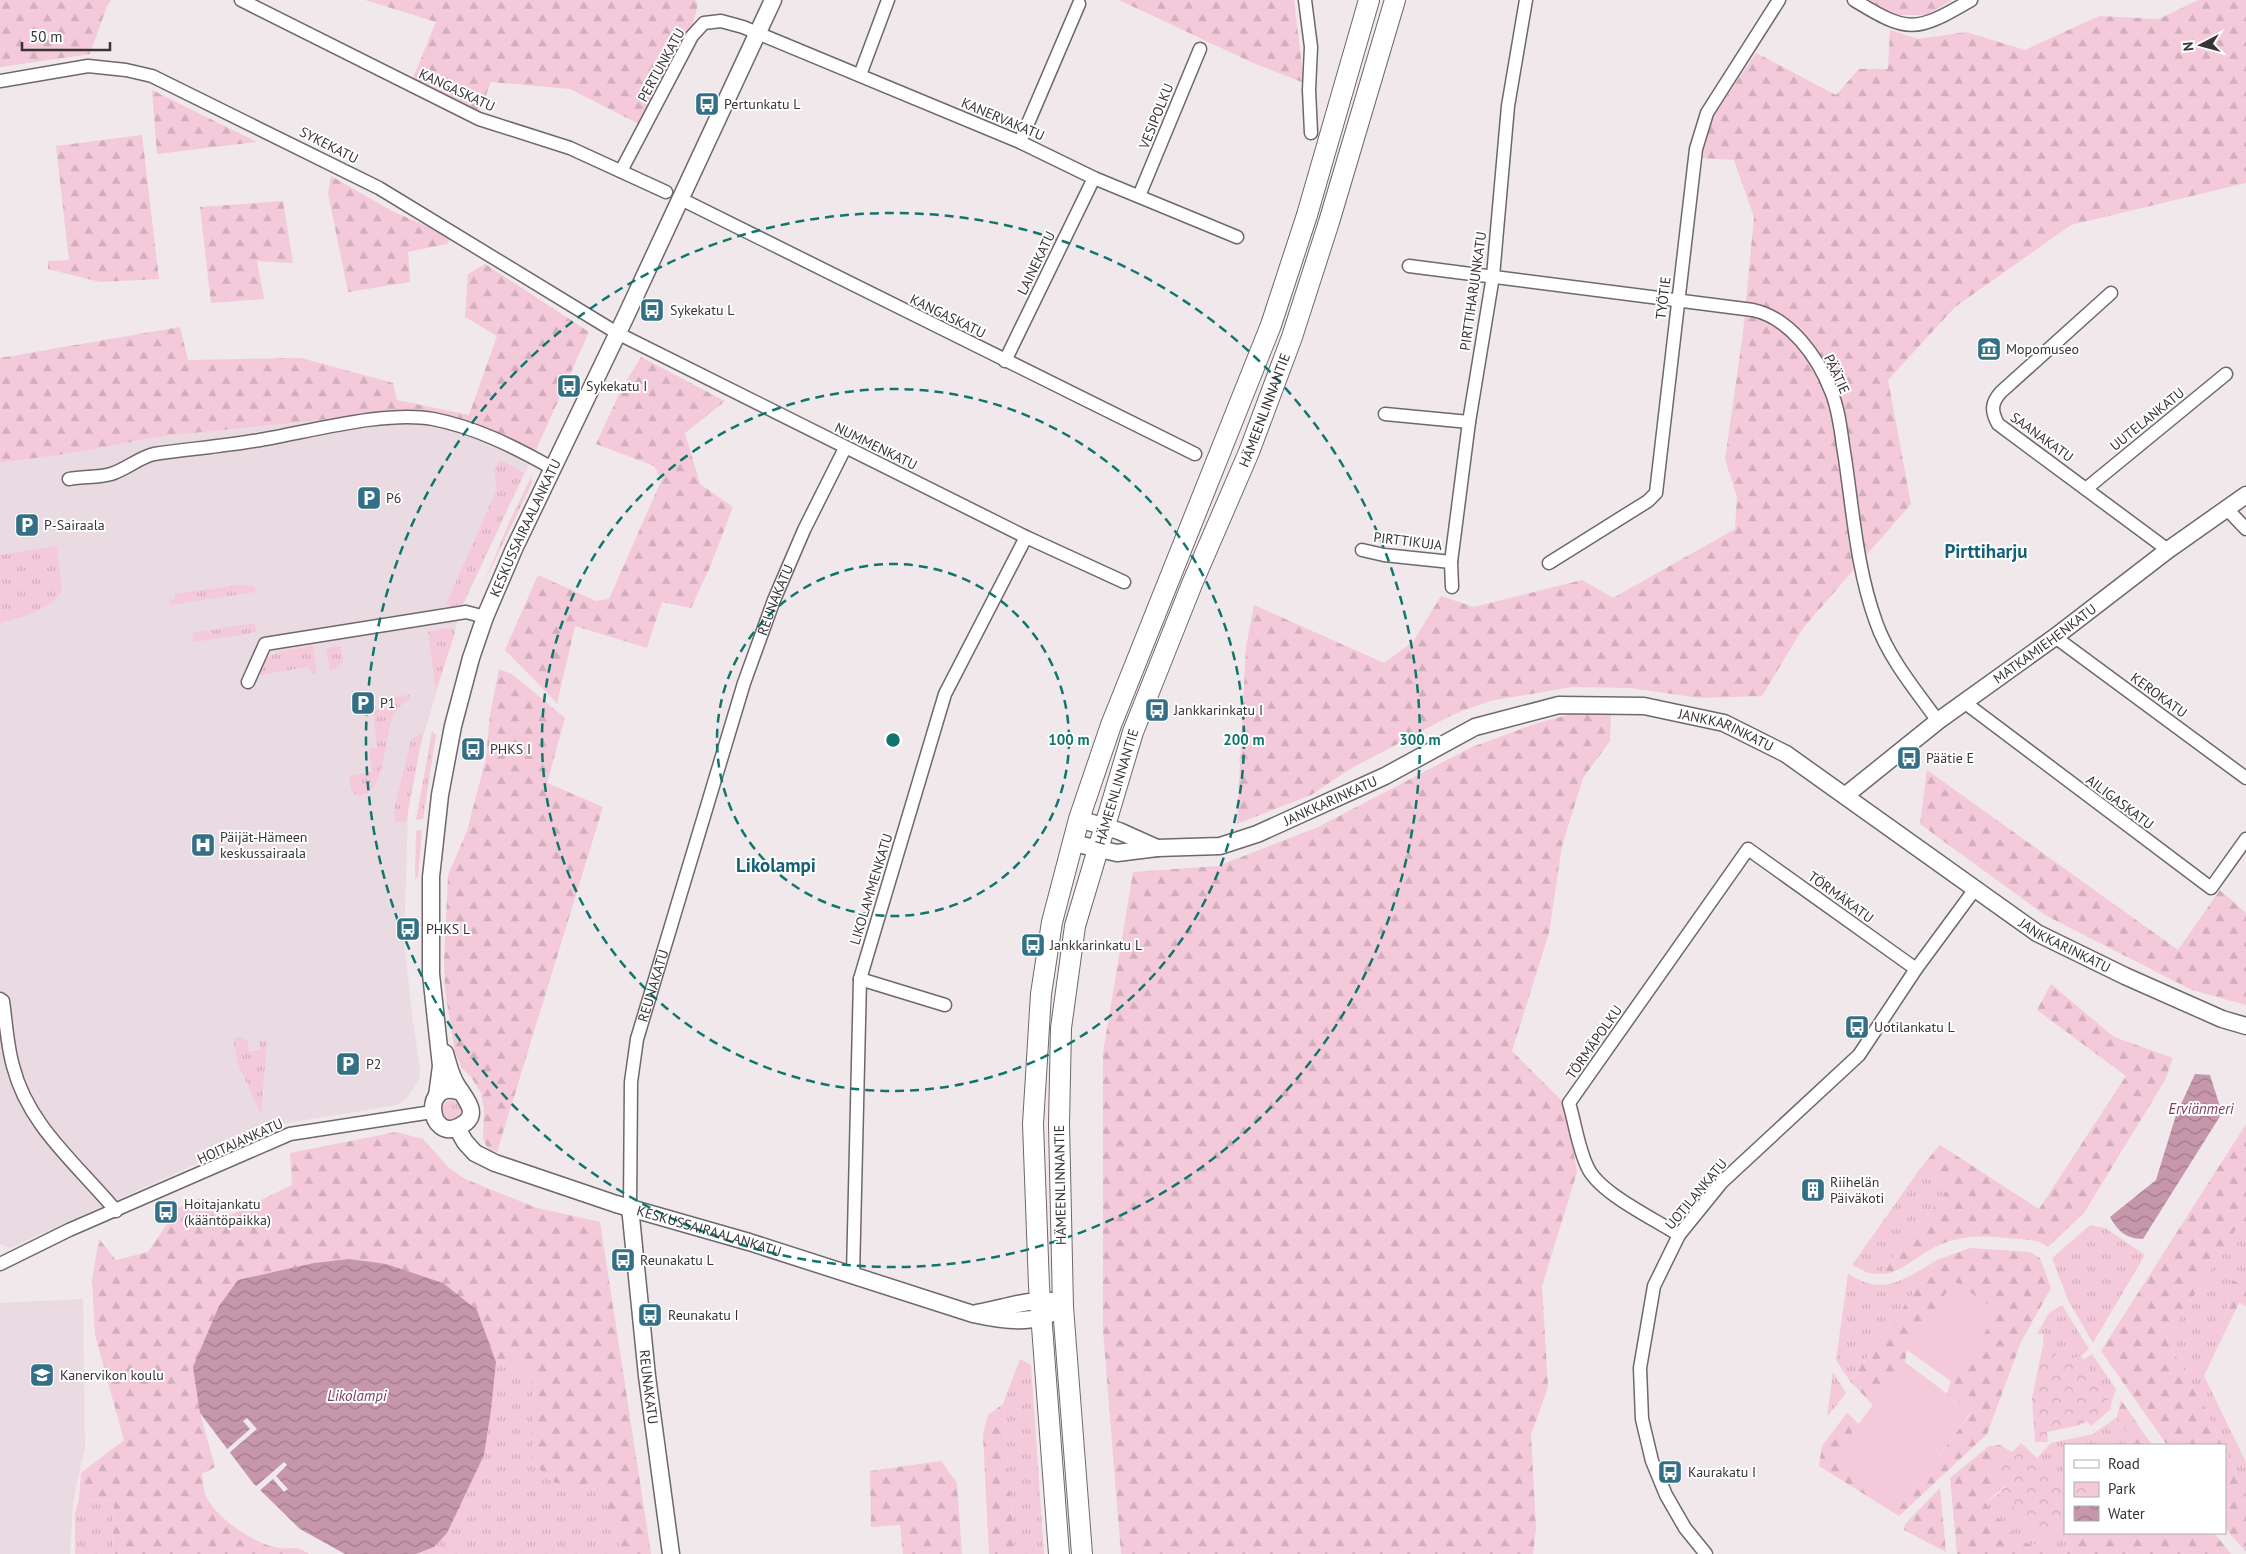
<svg xmlns="http://www.w3.org/2000/svg" width="2246" height="1554" font-family="'PT Sans',sans-serif">
<style>
.built{fill:#eadae1}
.grass{fill:url(#grass-tufts)}
.forest{fill:url(#forest-firs)}
.park{fill:url(#park-crowns)}
.garden{fill:#f4c9da}
.water{fill:url(#water-waves)}
.pier{fill:#f0e8eb}
.lines{fill:none;stroke-linecap:round;stroke-linejoin:round}
.minor-casing{stroke:#6f686b;stroke-width:15}
.tertiary-casing{stroke:#6f686b;stroke-width:19}
.primary-casing{stroke:#6f686b;stroke-width:22}
.minor{stroke:#fff;stroke-width:12}
.tertiary{stroke:#fff;stroke-width:16}
.primary{stroke:#fff;stroke-width:20}
.ring{fill:none;stroke:#0f766e;stroke-width:2.5;stroke-dasharray:9 6}
.labels{text-anchor:middle;stroke-width:4;stroke-linejoin:round;paint-order:stroke}
.street-label{font-size:14px;fill:#383436;stroke:#fff}
.poi-label{font-size:14px;fill:#383436;stroke:#fff;text-anchor:start}
.water-label{font-size:15px;font-style:italic;fill:#7c3f5c;stroke:#fff}
.district-label{font-size:19px;font-weight:bold;fill:#125f78;stroke:#fff}
.centre{fill:#0f766e;stroke:#fff;stroke-width:2.5}
.ring-label{font-size:15px;text-anchor:middle;font-weight:bold;fill:#0f766e;stroke:#fff;stroke-width:4;stroke-linejoin:round;paint-order:stroke}
</style>
<defs>
<pattern id="grass-tufts" width="24" height="20" patternUnits="userSpaceOnUse" patternTransform="scale(1.25)"><rect width="24" height="20" fill="#f4c9da"/><path d="M3 7l-1-3M5 7V3M7 7l1-3M15 17l-1-3M17 17v-4M19 17l1-3" fill="none" stroke="#d2adbc"/></pattern>
<pattern id="forest-firs" width="22" height="20" patternUnits="userSpaceOnUse" patternTransform="scale(1.25)"><rect width="22" height="20" fill="#f4c9da"/><path d="M5 1l3.5 6h-7zM16 11l3.5 6h-7z" fill="#d2adbc"/></pattern>
<pattern id="park-crowns" width="20" height="18" patternUnits="userSpaceOnUse" patternTransform="scale(1.25)"><rect width="20" height="18" fill="#f4c9da"/><path d="M2 6a3 3 0 1 1 6 0M12 15a3 3 0 1 1 6 0" fill="none" stroke="#d2adbc"/></pattern>
<pattern id="water-waves" width="16" height="10" patternUnits="userSpaceOnUse" patternTransform="scale(1.25)"><rect width="16" height="10" fill="#c696aa"/><path d="M0 5q4-4 8 0t8 0" fill="none" stroke="#a27b8b"/></pattern>
</defs>
<rect width="100%" height="100%" fill="#f0e8eb"/>
<path class="built" d="M391 410 440 415 486 428 535 452 463 604 416 760 408 811 404 941 413 1022 420 1069 419 1080 406 1099 397 1105 287 1123 10 1248 0 1244V463L78 452 163 436 312 421Z
M83 1299 85 1447 73 1502 70 1554H0V1303Z"/>
<path class="grass" d="M501 460 524 473 463 604 448 607 447 602 497 489 494 468Z
M531 477 532 483 483 585 508 525Z
M57 546 62 591C46 613 25 615 0 623V555Z
M238 585 254 586 255 592 170 605 169 600 175 599V594Z
M255 623 257 632 194 642 192 633Z
M447 628 453 629 455 633 436 690 428 632Z
M313 646 317 673 313 674 308 667 260 675C256 651 297 649 313 646Z
M341 646 343 662 336 669 330 671 326 648Z
M409 695 410 699C403 703 396 708 393 716 384 734 386 800 356 795L351 790 349 776 372 772 369 749 377 747 373 710 387 708 386 698Z
M432 731 436 735 423 819 416 820Z
M423 732 406 822H396L394 810 411 740Z
M422 830 418 878 415 879 416 831Z
M241 1037 247 1040 249 1052 260 1050 259 1041H267L261 1114 238 1064 233 1038Z
M441 1110a10 10 0 1 1 20 0a10 10 0 1 1-20 0Z
M1922 1166 1949 1188 1880 1274 1868 1273 1852 1265Z
M2090 1225 2105 1228 2145 1255 2093 1343 2068 1300 2052 1258Z
M2238 1226 2246 1231V1286L2232 1280 2220 1342 2204 1376 2246 1462V1496L2225 1450V1445H2222L2198 1393 2166 1340Z
M1937 1260 1850 1381 1836 1360 1848 1274C1885 1297 1904 1279 1937 1260Z
M2062 1305 2089 1349 2081 1356 2064 1361 2056 1355 2053 1347 2043 1345 2044 1334H2037L2049 1313Z
M2092 1354 2116 1389 2111 1404 2083 1360Z
M1020 1359 1031 1365 1044 1554H1015L1003 1404Z
M496 1362 519 1364 532 1377V1463L555 1483 602 1491 622 1554H416L434 1547 491 1410Z
M1833 1372 1846 1393 1827 1417Z
M2117 1417 2132 1440 2130 1445H2065V1485L2037 1458 2051 1443 2093 1434Z
M1999 1493 2047 1539 2065 1520V1533H2078L2065 1550 2020 1542 1985 1503Z
M79 1499 114 1500 112 1554H75V1514Z"/>
<path class="forest" d="M0 0H111L107 6 90 54 0 67Z
M365 0H695L698 4 691 31 639 124 570 89 491 82 479 113 412 80 436 22Z
M1119 0H1294L1304 83 1251 62Z
M1865 0H1952L1927 15H1890Z
M2198 0H2246V183L2071 225 1955 307 1888 380 1911 504 1803 628 1762 696 1700 698 1630 688 1572 687 1490 701 1454 714 1350 769 1311 795 1237 824 1246 647 1254 605 1384 663 1413 642 1441 596 1474 607 1582 580 1613 598 1735 529 1737 497 1725 459 1743 333 1754 217 1734 160 1701 158 1713 117 1756 53 1836 95 1859 69H1888L1890 30 1918 39 1966 32 2025 50 2099 16 2159 19Z
M152 90 257 142 157 154Z
M142 135 159 279 100 282 48 269V261L69 260 56 146Z
M331 176 392 211 451 237 447 244 408 252 410 282 348 292 328 193Z
M283 201 293 263 257 261 264 299 211 303 200 207Z
M485 264 589 332 535 452 486 428 440 415 391 410 312 421 163 436 78 452 0 463V358L180 327 188 360 301 358 393 383 397 400 469 415 497 336 465 317 468 274Z
M641 357 725 401 685 433 700 484 733 507 710 567 691 608 662 602 647 648 575 626 557 703 505 650 538 575 596 601 609 599 662 479 654 466 596 444 622 388Z
M499 669 512 674 565 718 547 783 603 807 497 1152 488 1149 483 1139 484 1109 481 1093 472 1078 462 1068 455 1053 445 990 444 962 448 875 467 831 486 758 490 715Z
M1611 713 1610 741 1583 778 1562 846 1549 933 1512 1051 1566 1105 1577 1172 1542 1286 1548 1387 1531 1435 1536 1528 1533 1554H1121L1103 1330V1053L1133 872 1218 866 1316 828 1472 747 1535 724 1571 714Z
M1927 770 2178 950 2220 890 2246 913V1005L2192 990 2045 915 1920 824Z
M2051 984 2114 1037 2173 1058 2165 1080 2084 1213 2048 1247 2038 1241C2002 1238 1968 1230 1935 1247 1917 1256 1900 1274 1880 1274L1949 1188 1922 1166 1940 1145 2039 1209 2126 1076 2037 1010Z
M2246 1124V1231L2238 1226 2166 1340 2198 1393 2222 1445H2167L2101 1351Z
M396 1132 423 1139 449 1168 465 1179 537 1208 600 1222 651 1554H622L602 1491 555 1483 532 1463V1377L519 1364 496 1362 477 1310 200 1413 215 1467 202 1474C203 1480 203 1488 205 1494 215 1518 254 1544 279 1548 293 1550 296 1545 309 1554H112L114 1500 79 1499 81 1473 124 1440 95 1335 92 1280 99 1239 116 1260 148 1252 178 1208 202 1197 220 1220 292 1185 290 1153Z
M1970 1248 2030 1252 2040 1258 2051 1288 2021 1342 1987 1434 1899 1516 1819 1466 1822 1446 1847 1413 1859 1424 1834 1457 1900 1507 1971 1413 1947 1394 1951 1381 1999 1312 1907 1349 1905 1362 1873 1405 1850 1381 1937 1260Z
M2232 1280 2246 1286V1306L2239 1303 2220 1342Z
M2121 1400 2152 1445H2130L2132 1440 2117 1417Z
M1003 1404 1015 1554H989L983 1435 988 1415Z
M2000 1445 2012 1452 1995 1470 2008 1483 1985 1503 2020 1542 2065 1550 2078 1533H2214L2231 1554H1957L1950 1478 1989 1446Z
M2225 1450 2246 1496V1552L2225 1528Z
M941 1461 957 1483 962 1554H903L900 1525 871 1527 870 1471Z
M1940 1488 1946 1552 1904 1530 1905 1524Z"/>
<path class="park" d="M2043 1345 2053 1347 2056 1355 2064 1361 2081 1356 2111 1404V1409L2091 1426 2087 1421 2080 1425 2047 1432 2048 1442H2035L2032 1398Z
M2021 1443 2065 1485V1520L2047 1539 1999 1493 2008 1483 1994 1470Z"/>
<path class="garden" d="M1954 1281 1999 1312 1951 1381 1907 1350Z
M1905 1362 1971 1412 1900 1507 1834 1457Z"/>
<path class="water" d="M2195 1074 2210 1075 2222 1113 2143 1239C2125 1238 2119 1232 2110 1217L2156 1180 2176 1115Z
M349 1259 386 1264 443 1283 477 1310 496 1362 491 1410 484 1455 447 1533 434 1547 416 1554H345L300 1529 253 1483 200 1413 193 1367 219 1306 238 1280 314 1263Z"/>
<path class="pier" d="M247 1418 257 1429 228 1454 225 1451 250 1429 243 1421Z
M284 1462 287 1465 276 1476 288 1489 284 1492 273 1479 258 1492 254 1488Z"/>
<g class="lines">
<defs>
<g id="minor">
<path d="M241 0 479 119 570 148 666 192"/>
<path d="M1305 0 1311 47 1309 90 1311 133"/>
<path d="M1854 0C1908 33 1915 33 1971 0"/>
<path d="M860 75 888 0"/>
<path d="M0 81 88 66 126 70 152 76 379 188 617 333 1026 537 1124 582"/>
<path d="M1020 142 1079 4"/>
<path d="M621 171 692 36 704 23 721 21 743 27 1020 142 1094 178 1237 237"/>
<path d="M1139 196 1200 49"/>
<path d="M689 203 1195 454"/>
<path d="M1409 266 1753 310C1790 318 1818 357 1831 391 1840 412 1841 436 1845 458 1853 512 1857 570 1876 622 1888 657 1916 691 1938 721"/>
<path d="M2111 293 2001 392C1991 403 1991 411 1998 424L2168 550"/>
<path d="M1005 361 1094 178"/>
<path d="M1385 414 1469 422"/>
<path d="M69 479C84 476 97 478 111 474 127 469 138 458 154 454 189 449 225 446 260 440 308 432 386 410 433 419 475 427 515 447 552 468"/>
<path d="M2087 488 2226 374"/>
<path d="M2227 509 2246 529"/>
<path d="M1362 550 1384 555 1451 562"/>
<path d="M1549 563 1648 501 1656 493 1696 149 1707 113 1779 0"/>
<path d="M1452 587 1451 562 1469 422 1493 276 1508 106 1526 0"/>
<path d="M2055 637 2246 778"/>
<path d="M248 682 265 644 466 612 485 617"/>
<path d="M1964 702 2211 888 2246 839"/>
<path d="M860 979 945 1005"/>
<path d="M0 999 3 1001C6 1022 7 1045 13 1066 28 1126 78 1165 116 1211"/>
<path id="s1" d="M630 1207 631 1082 637 1039 744 683 774 600 804 530 845 448"/>
<path d="M1679 1235C1655 1219 1598 1193 1587 1166 1578 1147 1575 1123 1569 1103L1748 849 1916 969"/>
<path d="M0 1264 69 1230 290 1134 432 1112"/>
<path d="M853 1275 860 979 945 694 1026 537"/>
<path d="M1706 1554 1685 1528 1666 1495 1652 1461 1642 1419 1640 1368 1654 1286 1679 1235 1722 1182 1859 1055 1916 969 1975 889"/>
</g>
<g id="tertiary">
<path id="s2" d="M1846 795 1938 721 2055 637 2168 550 2246 495"/>
<path d="M1079 819 1119 831 1157 848"/>
<path id="s3" d="M1073 843 1117 853 1157 848 1220 846 1257 834 1385 776 1475 727 1559 705 1644 706 1724 723 1786 754 2037 933 2125 976 2222 1019 2246 1026"/>
<path d="M445 1053C448 1063 450 1073 455 1082 462 1096 484 1114 460 1126 428 1144 420 1077 461 1092"/>
<path id="s4" d="M437 1096 441 1066 431 974V877L440 795 453 726 471 658 485 617 514 549 625 318 773 0"/>
<path id="s5" d="M457 1128 465 1142 475 1153 495 1163 616 1204 749 1242 973 1314C1005 1321 1034 1326 1063 1307"/>
<path id="s6" d="M630 1207 647 1376 671 1554"/>
<path d="M977 1313C1002 1309 1026 1299 1051 1301"/>
</g>
<g id="primary">
<path d="M1059 1554 1039 1286 1033 1124 1041 994 1052 922 1079 819 1111 725 1271 325 1307 215 1369 0"/>
<path id="s7" d="M1082 1554 1063 1307 1059 1124 1061 1028 1075 926 1133 732 1192 584 1249 452 1292 337 1329 222 1395 0"/>
</g>
</defs>
<use href="#minor" class="minor-casing"/>
<use href="#tertiary" class="tertiary-casing"/>
<use href="#primary" class="primary-casing"/>
<use href="#minor" class="minor"/>
<use href="#tertiary" class="tertiary"/>
<use href="#primary" class="primary"/>
</g>
<g class="ring">
<circle cx="893" cy="740" r="176"/>
<circle cx="893" cy="740" r="351"/>
<circle cx="893" cy="740" r="527"/>
</g>
<defs>
<symbol id="bus-square" viewBox="-11 -11 22 22"><rect x="-9" y="-9" width="18" height="18" rx="4" fill="#337086" stroke="#fff"/><path d="M-5-6H5V4H4V6H2V4H-2V6H-4V4H-5ZM-3.5-4V0h7V-4ZM-3.5 1.2v1.5H-2V1.2ZM2 1.2v1.5H3.5V1.2Z" fill="#fff"/></symbol>
<symbol id="museum-square" viewBox="-11 -11 22 22"><rect x="-9" y="-9" width="18" height="18" rx="4" fill="#337086" stroke="#fff"/><path d="M0-6L6-3V-2H-6V-3ZM-5-1h2V3h-2ZM-1-1h2V3h-2ZM3-1h2V3H3ZM-6 4H6V6H-6Z" fill="#fff"/></symbol>
<symbol id="parking-square" viewBox="-11 -11 22 22"><rect x="-9" y="-9" width="18" height="18" rx="4" fill="#337086" stroke="#fff"/><path d="M-3.5-5.5H1a3.5 3.5 0 0 1 0 7H-1V5.5H-3.5ZM-1-3.4V-.6H.8a1.4 1.4 0 0 0 0-2.8Z" fill="#fff"/></symbol>
<symbol id="hospital-square" viewBox="-11 -11 22 22"><rect x="-9" y="-9" width="18" height="18" rx="4" fill="#337086" stroke="#fff"/><path d="M-5-5h3v3.5h4V-5h3V5h-3V1.5h-4V5h-3Z" fill="#fff"/></symbol>
<symbol id="building-square" viewBox="-11 -11 22 22"><rect x="-9" y="-9" width="18" height="18" rx="4" fill="#337086" stroke="#fff"/><path d="M-4-6H4V6H1V3H-1V6H-4ZM-2.5-4.3h1.7v1.8h-1.7ZM.8-4.3h1.7v1.8H.8ZM-2.5-1h1.7V.8h-1.7ZM.8-1h1.7V.8H.8Z" fill="#fff"/></symbol>
<symbol id="school-square" viewBox="-11 -11 22 22"><rect x="-9" y="-9" width="18" height="18" rx="4" fill="#337086" stroke="#fff"/><path d="M0-5L7-2L0 1L-7-2ZM-4 1L0 2.5L4 1V4Q0 6-4 4Z" fill="#fff"/></symbol>
</defs>
<g fill-rule="evenodd">
<use href="#bus-square" x="693" y="90" width="28" height="28"/>
<use href="#bus-square" x="638" y="296" width="28" height="28"/>
<use href="#museum-square" x="1975" y="335" width="28" height="28"/>
<use href="#bus-square" x="555" y="372" width="28" height="28"/>
<use href="#parking-square" x="355" y="484" width="28" height="28"/>
<use href="#parking-square" x="13" y="511" width="28" height="28"/>
<use href="#parking-square" x="349" y="689" width="28" height="28"/>
<use href="#bus-square" x="1143" y="696" width="28" height="28"/>
<use href="#bus-square" x="459" y="735" width="28" height="28"/>
<use href="#bus-square" x="1895" y="744" width="28" height="28"/>
<use href="#hospital-square" x="189" y="831" width="28" height="28"/>
<use href="#bus-square" x="394" y="915" width="28" height="28"/>
<use href="#bus-square" x="1019" y="931" width="28" height="28"/>
<use href="#bus-square" x="1843" y="1013" width="28" height="28"/>
<use href="#parking-square" x="334" y="1050" width="28" height="28"/>
<use href="#building-square" x="1799" y="1176" width="28" height="28"/>
<use href="#bus-square" x="152" y="1198" width="28" height="28"/>
<use href="#bus-square" x="609" y="1246" width="28" height="28"/>
<use href="#bus-square" x="636" y="1301" width="28" height="28"/>
<use href="#school-square" x="28" y="1361" width="28" height="28"/>
<use href="#bus-square" x="1656" y="1458" width="28" height="28"/>
</g>
<g class="labels">
<g class="street-label">
<text transform="translate(661 65) rotate(-61)" y="5">PERTUNKATU</text>
<text transform="translate(457 90) rotate(25)" y="5">KANGASKATU</text>
<text transform="translate(1156 116) rotate(-68)" y="5">VESIPOLKU</text>
<text transform="translate(1003 119) rotate(23)" y="5">KANERVAKATU</text>
<text transform="translate(329 145) rotate(27)" y="5">SYKEKATU</text>
<text transform="translate(1036 263) rotate(-64)" y="5">LAINEKATU</text>
<text transform="translate(1473 291) rotate(-82)" y="5">PIRTTIHARJUNKATU</text>
<text transform="translate(1663 298) rotate(-83)" y="5">TYÖTIE</text>
<text transform="translate(948 316) rotate(26)" y="5">KANGASKATU</text>
<text transform="translate(1837 374) rotate(65)" y="5">PÄÄTIE</text>
<text dy="5" stroke="none"><textPath href="#s7" startOffset="1180">HÄMEENLINNANTIE</textPath></text>
<text transform="translate(2147 419) rotate(-39)" y="5">UUTELANKATU</text>
<text transform="translate(2042 437) rotate(36)" y="5">SAANAKATU</text>
<text transform="translate(876 446) rotate(26)" y="5">NUMMENKATU</text>
<text dy="5" stroke="none"><textPath href="#s4" startOffset="584">KESKUSSAIRAALANKATU</textPath></text>
<text transform="translate(1408 541) rotate(7)" y="5">PIRTTIKUJA</text>
<text dy="5" stroke="none"><textPath href="#s1" startOffset="629">REUNAKATU</textPath></text>
<text dy="5" stroke="none"><textPath href="#s2" startOffset="250">MATKAMIEHENKATU</textPath></text>
<text transform="translate(2159 695) rotate(36)" y="5">KEROKATU</text>
<text dy="5" stroke="none"><textPath href="#s3" startOffset="688">JANKKARINKATU</textPath></text>
<text dy="5" stroke="none"><textPath href="#s7" startOffset="775">HÄMEENLINNANTIE</textPath></text>
<text dy="5" stroke="none"><textPath href="#s3" startOffset="268">JANKKARINKATU</textPath></text>
<text transform="translate(2120 802) rotate(37)" y="5">AILIGASKATU</text>
<text transform="translate(871 889) rotate(-73)" y="5">LIKOLAMMENKATU</text>
<text transform="translate(1841 897) rotate(36)" y="5">TÖRMÄKATU</text>
<text dy="5" stroke="none"><textPath href="#s3" startOffset="1092">JANKKARINKATU</textPath></text>
<text dy="5" stroke="none"><textPath href="#s1" startOffset="224">REUNAKATU</textPath></text>
<text transform="translate(1594 1042) rotate(-55)" y="5">TÖRMÄPOLKU</text>
<text transform="translate(240 1141) rotate(-24)" y="5">HOITAJANKATU</text>
<text transform="translate(1060 1185) rotate(-91)" y="5">HÄMEENLINNANTIE</text>
<text transform="translate(1696 1194) rotate(-50)" y="5">UOTILANKATU</text>
<text dy="5" stroke="none"><textPath href="#s5" startOffset="278">KESKUSSAIRAALANKATU</textPath></text>
<text dy="5" stroke="none"><textPath href="#s6" startOffset="181">REUNAKATU</textPath></text>
</g>
<g class="poi-label">
<text x="724" y="109">Pertunkatu L</text>
<text x="670" y="315">Sykekatu L</text>
<text x="2006" y="354">Mopomuseo</text>
<text x="586" y="391">Sykekatu I</text>
<text x="386" y="503">P6</text>
<text x="44" y="530">P-Sairaala</text>
<text x="380" y="708">P1</text>
<text x="1174" y="715">Jankkarinkatu I</text>
<text x="490" y="754">PHKS I</text>
<text x="1926" y="763">Päätie E</text>
<text x="220" y="842">Päijät-Hämeen<tspan x="220" dy="16">keskussairaala</tspan></text>
<text x="426" y="934">PHKS L</text>
<text x="1050" y="950">Jankkarinkatu L</text>
<text x="1874" y="1032">Uotilankatu L</text>
<text x="366" y="1069">P2</text>
<text x="1830" y="1187">Riihelän<tspan x="1830" dy="16">Päiväkoti</tspan></text>
<text x="184" y="1209">Hoitajankatu<tspan x="184" dy="16">(kääntöpaikka)</tspan></text>
<text x="640" y="1265">Reunakatu L</text>
<text x="668" y="1320">Reunakatu I</text>
<text x="60" y="1380">Kanervikon koulu</text>
<text x="1688" y="1477">Kaurakatu I</text>
</g>
<g class="water-label">
<text x="2201" y="1114">Erviänmeri</text>
<text x="357" y="1401">Likolampi</text>
</g>
<g class="district-label">
<text x="1986" y="558">Pirttiharju</text>
<text x="776" y="872">Likolampi</text>
</g>
</g>
<circle cx="893" cy="740" r="8" class="centre"/>
<g class="ring-label">
<text x="1069" y="745">100 m</text>
<text x="1244" y="745">200 m</text>
<text x="1420" y="745">300 m</text>
</g>
<rect x="2064" y="1444" width="162" height="90" fill="#ffffff" stroke="#afaeaf"/>
<rect x="2074" y="1460" width="25" height="8" fill="#ffffff" stroke="#afaeaf"/>
<text x="2108" y="1469" font-size="15" fill="#383436">Road</text>
<rect x="2074" y="1482" width="25" height="15" fill="url(#park-crowns)" stroke="#afaeaf"/>
<text x="2108" y="1494" font-size="15" fill="#383436">Park</text>
<rect x="2074" y="1506" width="25" height="15" fill="url(#water-waves)" stroke="#afaeaf"/>
<text x="2108" y="1519" font-size="15" fill="#383436">Water</text>
<g transform="translate(2201 45) rotate(264)" stroke="#ffffff" stroke-width="4" paint-order="stroke">
<path d="M0-4L9 19L0 12L-9 19Z" fill="#383436"/>
<text y="-8" font-size="14" font-weight="bold" text-anchor="middle" fill="#383436">N</text>
</g>
<path d="M22 42v8h88v-8" fill="none" stroke="#383436" stroke-width="2.5"/>
<text x="30" y="42" font-size="15" fill="#383436" stroke="#ffffff" stroke-width="4" paint-order="stroke">50 m</text>
</svg>
